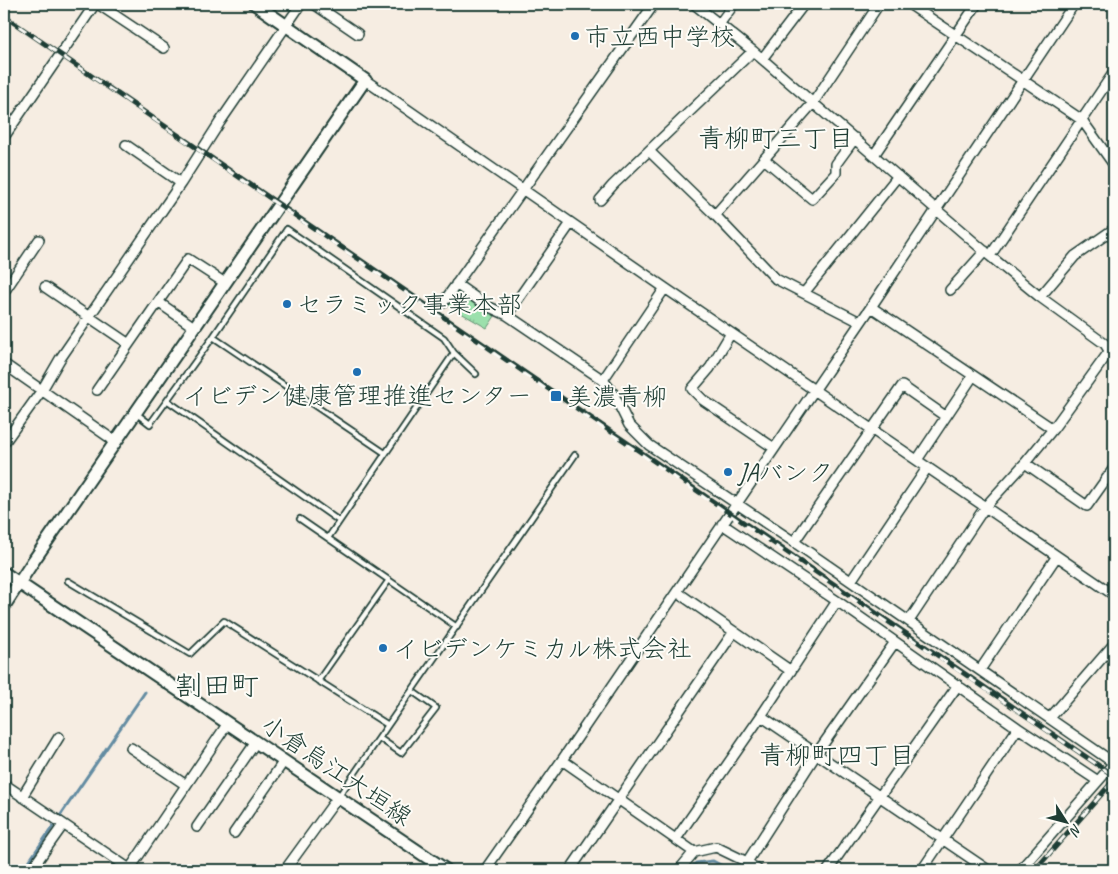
<svg xmlns="http://www.w3.org/2000/svg" width="1118" height="874" font-family="Caveat,'Klee One',sans-serif">
<style>
.park{fill:url(#park-tufts);stroke:#5e8e70}
.lines{fill:none;stroke-linecap:round;stroke-linejoin:round}
.stream{stroke:#648ca2;stroke-width:3}
.lane-casing{stroke:#1f3d34;stroke-width:8}
.street-casing{stroke:#1f3d34;stroke-width:12}
.secondary-casing{stroke:#1f3d34;stroke-width:15}
.lane{stroke:#fdfcf7;stroke-width:4.5}
.street{stroke:#fdfcf7;stroke-width:9}
.secondary{stroke:#fdfcf7;stroke-width:11}
.rail-casing{stroke:#1f3d34;stroke-width:5}
.rail{stroke:#fdfcf7;stroke-width:3;stroke-dasharray:9;stroke-linecap:butt}
.poi-dot{fill:#1f6fb2;stroke:#fdfcf7;stroke-width:2}
.labels{text-anchor:middle;stroke-width:4;stroke-linejoin:round;paint-order:stroke}
.poi-label{font-size:25px;fill:#1f3d34;stroke:#fdfcf7;text-anchor:start}
.street-label{font-size:25px;fill:#1f3d34;stroke:#fdfcf7}
.neighbourhood-label{font-size:26px;fill:#1f3d34;stroke:#fdfcf7}
.quarter-label{font-size:28px;fill:#1f3d34;stroke:#fdfcf7}
</style>
<defs>
<pattern id="park-tufts" width="24" height="20" patternUnits="userSpaceOnUse" patternTransform="scale(1.25)"><rect width="24" height="20" fill="#9ce0ac"/><path d="M3 7l-1-3M5 7V3M7 7l1-3M15 17l-1-3M17 17v-4M19 17l1-3" fill="none" stroke="#86c195"/></pattern>
</defs>
<rect width="100%" height="100%" fill="#f6ede2"/>
<filter id="ink" filterUnits="userSpaceOnUse"><feTurbulence type="fractalNoise" baseFrequency=".02" numOctaves="2"/><feDisplacementMap in="SourceGraphic" scale="10" xChannelSelector="R" yChannelSelector="G"/><feConvolveMatrix kernelMatrix="1 2 1 2 8 2 1 2 1" color-interpolation-filters="sRGB"/></filter>
<g filter="url(#ink)">
<path class="park" d="M460 290 495 316 487 328 447 305Z"/>
<g class="lines">
<path class="stream" d="M23 870 145 692
M689 870 696 863 713 861 730 870"/>
<defs>
<path id="lane" d="M213 337 385 453
M168 401 339 521
M137 414 150 424 213 337 287 229 444 338 454 353
M300 519 457 627
M328 538 454 353 476 374
M68 581 190 654 224 621 388 725 339 796
M318 681 389 580
M388 725 575 455
M379 738 401 753 436 708 412 691"/>
<path id="street" d="M98 4 164 48
M314 4 358 34
M694 4 753 51 990 256 1040 297 1105 344 1114 358
M909 4 1082 120 1114 165
M720 23 734 4
M762 59 804 4
M365 80 665 288 1114 595
M4 137 95 4
M126 145 181 183
M649 151 715 215
M874 155 977 4
M764 159 812 199 836 173V164L855 138
M600 200 613 185 753 51
M990 256 1114 72
M456 284 487 306 507 315 603 380 613 393 629 425 649 445 794 542 1114 763
M45 287 129 344
M950 290 985 251
M4 292 39 240
M804 293 898 176
M1040 297 1075 256 1114 229
M158 302 194 327
M443 303 654 4
M871 307 1053 429
M507 315 571 223
M860 322 776 279 715 215 813 103 879 4
M731 333 710 368 692 389 703 400 774 448
M4 364 116 442
M603 380 665 288
M97 390 188 259 225 283
M4 443 42 390 60 359 181 183 220 122 301 4
M917 460 973 376
M1025 463 1087 506 1114 468
M722 524 837 601 1018 728 1098 781
M794 542 902 386 945 416
M851 581 927 468
M677 592 791 671
M909 621 985 507 1025 463 1053 429 1114 345
M980 670 1057 556
M761 716 988 870
M1050 718 1114 644
M131 748 186 785
M562 760 694 852
M4 784 131 870
M22 797 59 737
M197 827 256 742
M234 833 284 761
M676 839 761 716 837 601
M747 862 817 753 895 642
M36 863 63 825
M129 870 228 723
M285 870 338 797
M485 870 562 760 871 307 1074 4
M570 870 733 633
M679 870 694 852 716 847 747 862 758 870
M828 870 958 685
M922 870 1018 728
M1020 870 1114 763"/>
<path id="secondary" d="M4 573 446 870
M4 606 34 560 365 80 255 4"/>
</defs>
<use href="#lane" class="lane-casing"/>
<use href="#street" class="street-casing"/>
<use href="#secondary" class="secondary-casing"/>
<use href="#lane" class="lane"/>
<use href="#street" class="street"/>
<use href="#secondary" class="secondary"/>
<defs>
<path id="rail" d="M4 16C373 270 742 525 1114 776
M1035 870 1114 780"/>
</defs>
<use href="#rail" class="rail-casing"/>
<use href="#rail" class="rail"/>
</g>
</g>
<g class="poi-dot">
<circle cx="575" cy="36" r="5"/>
<circle cx="287" cy="304" r="5"/>
<circle cx="357" cy="372" r="5"/>
<rect x="550" y="390" width="12" height="12" rx="2.5"/>
<circle cx="728" cy="472" r="5"/>
<circle cx="383" cy="648" r="5"/>
</g>
<g class="labels">
<g class="poi-label">
<text x="585" y="45">市立西中学校</text>
<text x="297" y="313">セラミック事業本部</text>
<text x="357" y="404" text-anchor="middle">イビデン健康管理推進センター</text>
<text x="567" y="405">美濃青柳</text>
<text x="738" y="481">JAバンク</text>
<text x="393" y="657">イビデンケミカル株式会社</text>
</g>
<g class="street-label">
<text transform="translate(337 770) rotate(34)" y="9">小倉烏江大垣線</text>
</g>
<g class="neighbourhood-label">
<text x="776" y="147">青柳町三丁目</text>
<text x="837" y="764">青柳町四丁目</text>
</g>
<g class="quarter-label">
<text x="217" y="695">割田町</text>
</g>
</g>
<rect width="1118" height="874" fill="none" stroke="#fdfcf7" stroke-width="20"/>
<rect x="10" y="10" width="1098" height="854" fill="none" stroke="#1f3d34" stroke-width="2" filter="url(#ink)"/>
<g transform="translate(1066 822) rotate(126)" stroke="#fdfcf7" stroke-width="4" paint-order="stroke">
<path d="M0-4L9 19L0 12L-9 19Z" fill="#1f3d34"/>
<text y="-8" font-size="14" font-weight="bold" text-anchor="middle" fill="#1f3d34">N</text>
</g>
</svg>
